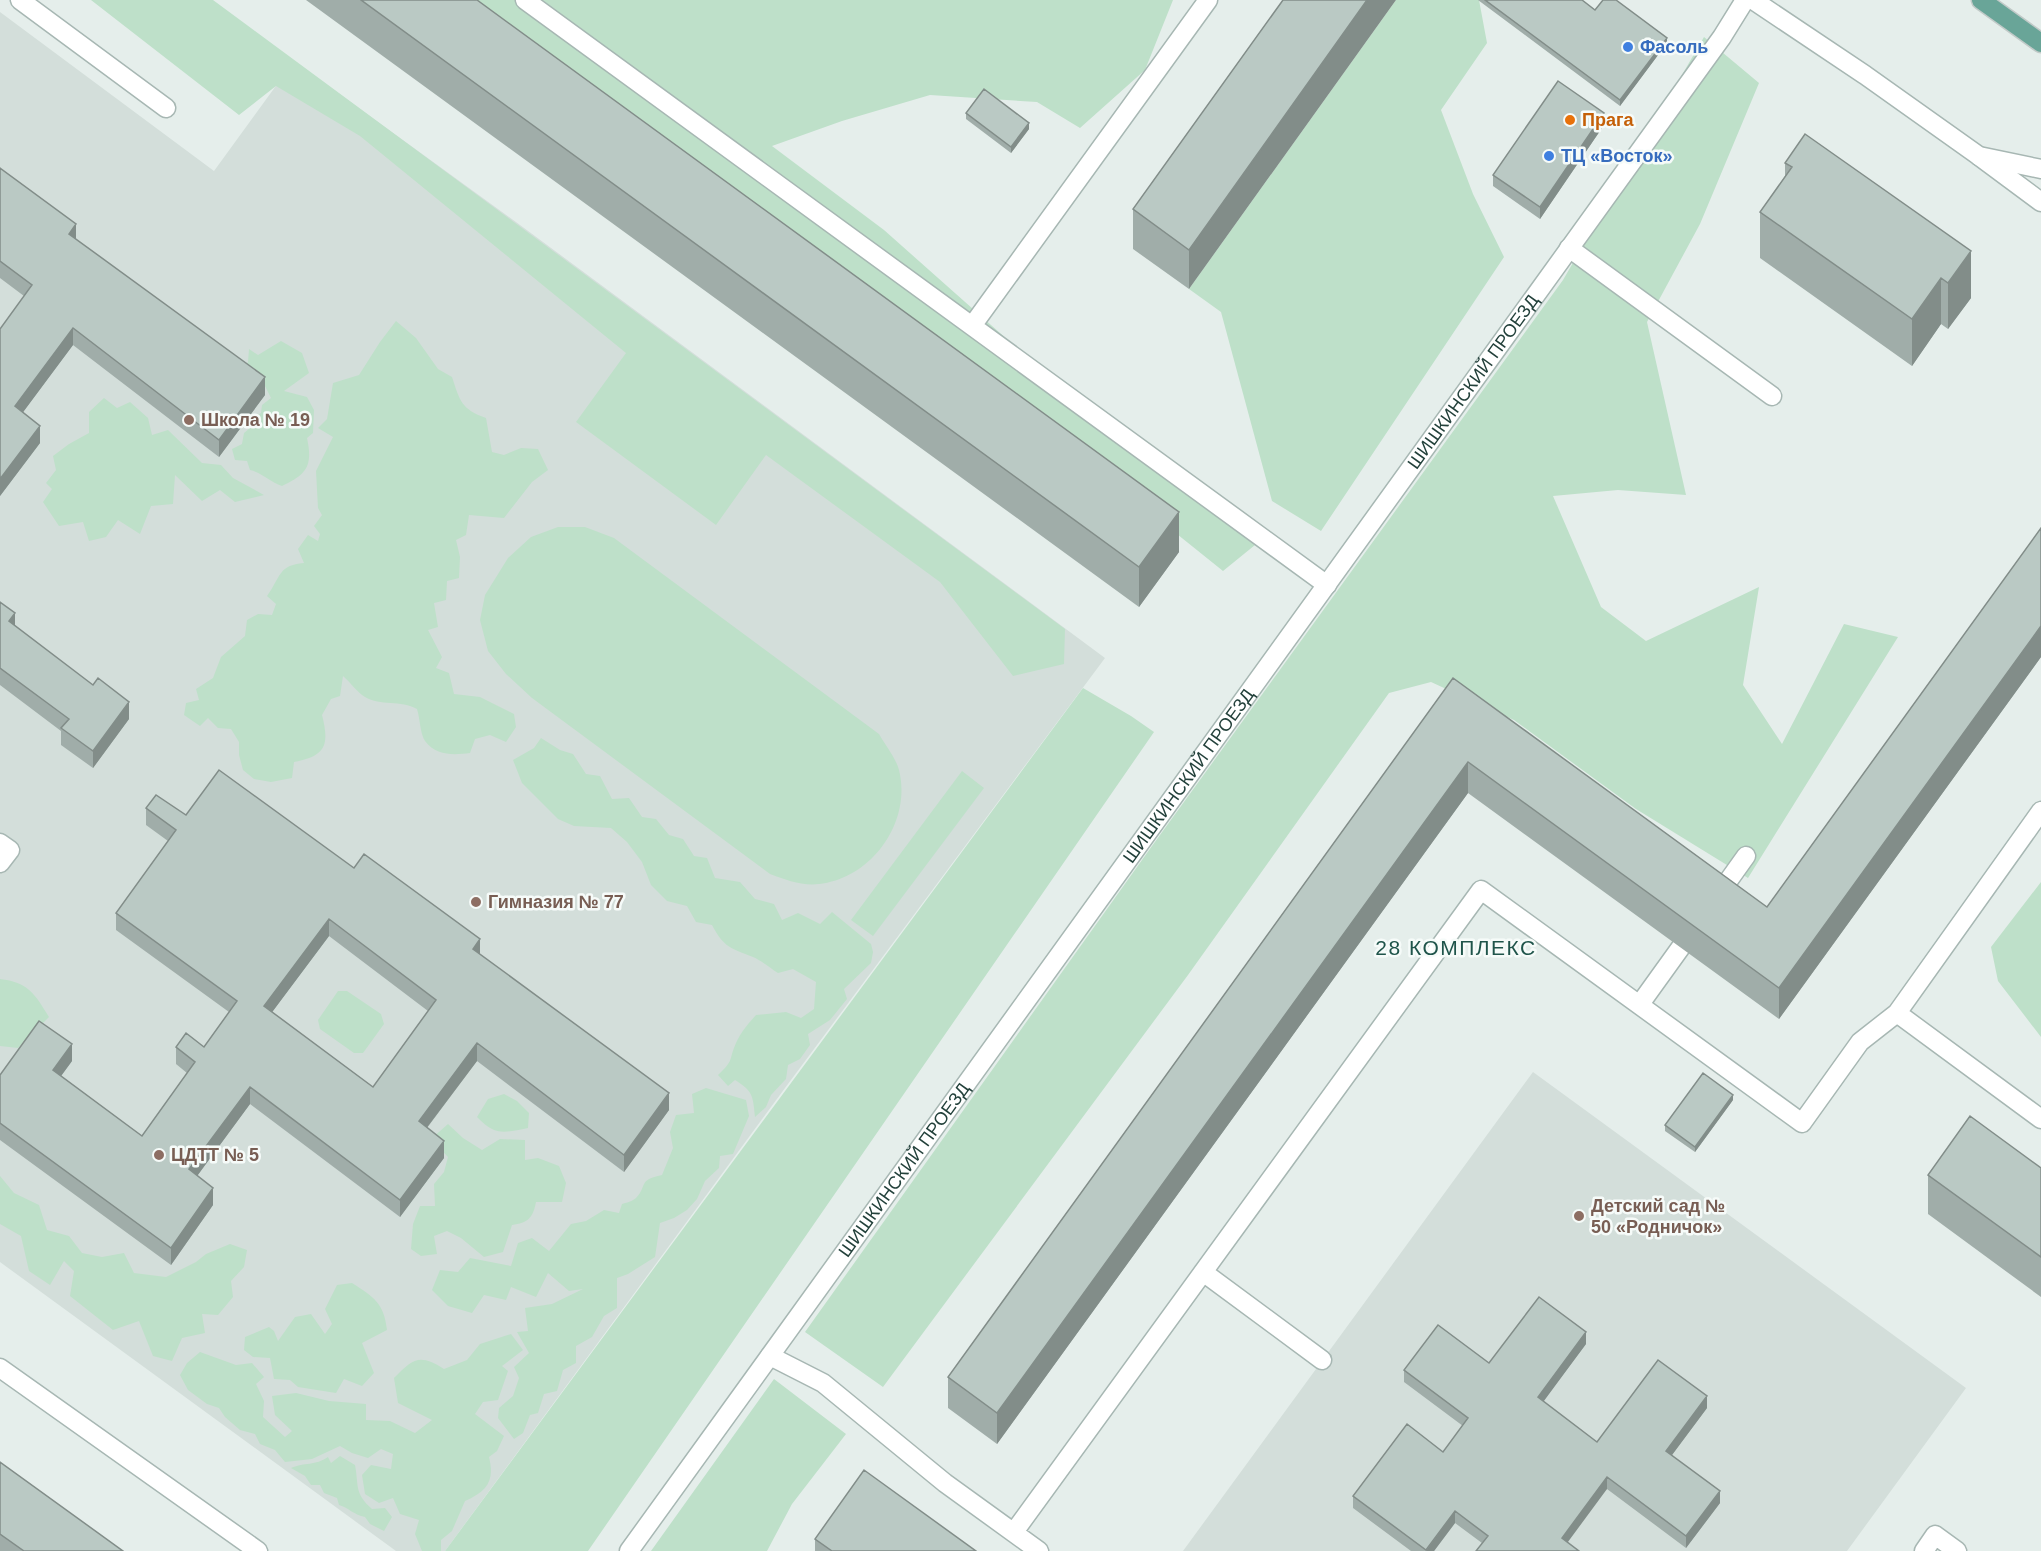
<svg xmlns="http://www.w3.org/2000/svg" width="2041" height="1551" font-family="Arial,sans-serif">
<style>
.built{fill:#d3deda}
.green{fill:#bee0c9}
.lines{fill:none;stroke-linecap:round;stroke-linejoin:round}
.lane-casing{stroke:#a7b7b3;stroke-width:21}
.street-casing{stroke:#a7b7b3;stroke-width:21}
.primary-casing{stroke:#c1cac8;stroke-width:21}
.lane{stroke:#fff;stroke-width:18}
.street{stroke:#fff;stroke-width:18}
.primary{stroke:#69a598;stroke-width:18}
.wall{fill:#a0ada9;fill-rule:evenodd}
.shaded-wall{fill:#828d89}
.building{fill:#bac9c4;stroke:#828d89;stroke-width:1.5;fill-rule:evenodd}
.shop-dot{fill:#3f7fe0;stroke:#f6fbf9;stroke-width:2}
.food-dot{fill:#e8710a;stroke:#f6fbf9;stroke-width:2}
.education-dot{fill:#8d6e63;stroke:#f6fbf9;stroke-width:2}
.labels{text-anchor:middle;stroke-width:5;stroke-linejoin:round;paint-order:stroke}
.shop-label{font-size:18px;font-weight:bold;fill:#366cbe;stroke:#f6fbf9;text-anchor:start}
.food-label{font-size:18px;font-weight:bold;fill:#c56008;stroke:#f6fbf9;text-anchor:start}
.street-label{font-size:18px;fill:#23413b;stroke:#f6fbf9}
.education-label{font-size:18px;font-weight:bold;fill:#785e54;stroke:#f6fbf9;text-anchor:start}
.quarter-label{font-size:21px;letter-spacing:1.5px;fill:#1f544a;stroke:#f6fbf9}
</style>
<rect width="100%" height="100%" fill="#e5eeeb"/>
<path class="built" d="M0 12 214 171 294 61 520 225 1105 658 785 1088 445 1551H396L0 1262Z
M1533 1072 1966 1388 1847 1551H1183Z"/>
<path class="green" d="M91 0H213L1065 629 1064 664 1013 676 940 582 766 455 716 525 576 422 626 353 360 136 276 86 239 115Z
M438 0H1173L1145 70 1080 128 1037 102 930 95 842 121 772 146 884 230 1018 349 1185 481 1255 545 1223 571 1157 518Z
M1396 0H1479L1487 43 1441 110 1473 194 1504 257 1321 531 1272 501 1221 312 1189 289Z
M1704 37 1759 83 1700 224 1647 322 1686 495 1618 490 1553 496 1601 607 1646 641 1759 587 1743 685 1782 744 1844 624 1898 637 1748 878 1636 809 1514 720 1431 682 1389 693 1188 975 883 1387 805 1332 1152 846 1563 280Z
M396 321 416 338 438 369 452 377C460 401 461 409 486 418L492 452 504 455 521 448 538 449 548 470 532 482 504 518 469 515 466 535 456 540 460 557 459 578 447 581 446 600 434 603 438 627 428 630 442 657 436 668 449 673 454 694 480 697 514 714 516 727 506 742 490 735 475 739 470 753C454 755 436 756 425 741 420 734 420 718 417 709 401 700 380 706 365 697 357 692 350 682 343 676L340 696 331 699 322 715C330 746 325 756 294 762L292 778 271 782 254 779 243 770 239 755V742L231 729 218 728 208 718 200 726 184 715 186 703 199 700 196 689 213 678 221 657 245 636 247 620 258 614 272 615 276 604 267 596C281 577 278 565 304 563L298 549 308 535 318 541 320 534 314 526 322 515 318 508 316 471 333 437 318 428 327 419 333 383 359 375 380 342Z
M281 341 302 353 309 373 284 391 307 397 314 410 313 433 307 438C313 466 307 474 282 486 270 482 263 473 250 470L247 461 235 460 232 449 242 444 244 433 250 428 253 418 261 413 262 405 271 398 264 384 243 369 248 362 249 349 258 355Z
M104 398 117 408 130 402 148 418 152 435 168 430 202 463 221 465 233 478 264 495 235 502 220 490 202 501 175 475 173 504 151 506 140 534 118 520 106 537 89 541 83 522 59 526 43 502 52 489 46 483 56 470 53 456 69 444 89 433V412Z
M558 527H585L614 538 879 734C885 745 896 758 899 770 912 822 872 878 819 884 802 886 786 880 770 874L532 698 506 674 488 651 480 620 485 595 508 558 531 537Z
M1083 688 1131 716 1154 732 588 1551H445Z
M541 738 560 750 573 754 586 774 600 776 612 799 629 798 642 817 656 819 669 835 683 839 694 856 707 858 715 878 740 882 755 899 774 904 782 920 798 913 820 924 832 912 871 944 873 952 871 963 844 989 847 999 830 1020 808 1034 810 1045 800 1059 788 1065 786 1079 771 1095 766 1107 755 1117C753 1096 753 1091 735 1080L728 1086 718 1075C735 1059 728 1061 736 1043 741 1032 748 1024 756 1015L786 1012 801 1018 814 1009 816 982 793 969 778 973C770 968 762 961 753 957 731 948 724 948 712 925L696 922 687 906 667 901 651 885 642 862 627 842 611 828 574 826 558 819 522 783 513 760 534 748Z
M962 771 984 788 873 936 851 920Z
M2041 882V1037L1998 981 1991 947Z
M0 979C28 982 35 994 49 1017L18 1048 0 1046Z
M338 991H347L381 1014 384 1024 363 1053H354L320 1029 318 1020Z
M706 1088 746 1100 749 1116 733 1154 720 1156 719 1168 705 1181 697 1199 687 1210 674 1218 660 1223 655 1257 628 1274 617 1278V1308L604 1316 592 1337 576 1346V1363L563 1370 557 1391 544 1394 538 1413 530 1415 523 1433 514 1439 498 1418 499 1408 513 1396 519 1378 514 1367 529 1353 517 1332 528 1331 525 1308 552 1304 583 1289 569 1291 548 1273 536 1297 511 1287 506 1300 484 1295 472 1313 448 1306 432 1290 440 1270 458 1272 470 1258 511 1266 518 1243 532 1238 549 1251 571 1224 586 1221 604 1210 619 1213 622 1204C626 1203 633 1201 636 1198 648 1186 637 1180 662 1175L673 1148 670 1132 676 1115 694 1113 692 1094Z
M504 1094 517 1101 529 1113 528 1128C503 1133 495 1136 477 1117L488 1099Z
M448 1124 463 1138 482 1150 500 1139 525 1140V1160L538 1158 559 1166 566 1183 562 1202H536C533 1218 528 1223 512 1225L503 1252 484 1257 461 1238 447 1231 434 1236 437 1254 421 1256 411 1249 413 1224 420 1206H435L434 1184 444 1172 448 1157 431 1139Z
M0 1176 14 1193 39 1205 47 1230 69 1236 82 1253 102 1257 124 1253 134 1273 166 1277 196 1262 206 1254 230 1244 247 1250 244 1267 231 1281 233 1297 218 1315 202 1314 205 1333 182 1338 172 1361 153 1356 139 1321 113 1330 70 1296 74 1271 64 1261 50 1285 29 1271 21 1236 0 1224Z
M352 1283C374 1297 384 1303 387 1330L362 1343 374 1373 362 1386 344 1379 336 1393 298 1387 290 1380 274 1379 270 1358 253 1357 244 1350 245 1337 269 1327 274 1331 278 1341 295 1317 311 1314 325 1334 332 1324 325 1309 337 1285Z
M511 1334 523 1350 502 1366 508 1371 498 1400 483 1402 475 1414 504 1436 497 1451 489 1457C495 1481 487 1491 465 1501L452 1531 441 1540V1551H422L415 1534 419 1520 400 1514 393 1498 379 1503 365 1494 362 1475 371 1465 391 1469 393 1454 381 1449 368 1458 352 1453 340 1446 312 1459 285 1462 275 1450 260 1444 255 1434 240 1430 225 1417 219 1408 207 1404 188 1390 180 1375 187 1363 200 1352 236 1365 252 1363 264 1377 256 1384 264 1401 263 1417 285 1437 292 1431 275 1415 272 1396 296 1393 329 1401 366 1404V1420L390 1421 415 1433 432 1420 398 1403 394 1378C413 1359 419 1353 444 1369L467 1360 480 1344Z
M774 1379 846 1434 792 1504 767 1551H651Z
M340 1456 355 1465C359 1486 354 1493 372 1509L385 1508 392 1517 384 1531 370 1524 365 1517C354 1515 349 1508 339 1505L337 1498 324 1493 320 1485H311L305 1476 291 1468C305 1462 315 1466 328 1457L331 1463Z"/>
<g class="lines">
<defs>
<path id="lane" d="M20 0 166 108
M525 0 1327 585
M1979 156 2041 202
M1569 248 1772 396
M972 326 1208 0
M0 843 10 850 0 863
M1716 898 1746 856
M1640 1004 1681 947
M1897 1013 2041 1119
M1203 1272 1322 1360
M770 1356 823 1383 945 1483 1039 1551
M0 1368 258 1551
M1014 1532 1481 890 1802 1123 1860 1042 1897 1013 2041 811
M1924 1551 1935 1535 1957 1551"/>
<g id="street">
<path d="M1753 0 1865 75 1979 156 2041 169"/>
<path id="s1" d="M629 1551 1722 37 1745 0"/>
</g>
<path id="primary" d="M1981 0 2041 43"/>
</defs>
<use href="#lane" class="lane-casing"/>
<use href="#street" class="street-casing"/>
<use href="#primary" class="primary-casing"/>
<use href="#lane" class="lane"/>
<use href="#street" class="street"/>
<use href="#primary" class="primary"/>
</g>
<path class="wall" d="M306 0H477L1179 552 1139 607Z
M1283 0 1189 289 1133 249V209Z
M1478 0H1582L1595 10 1667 43 1620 106Z
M966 113 1029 129 1011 153 966 119Z
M1604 125 1540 219 1493 186V175Z
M1785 163 1971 298 1948 329 1941 324 1912 366 1760 258V212L1785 176Z
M0 168 76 240 265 395 219 457 73 345 23 412 40 443 0 496 24 296 0 278Z
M2041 528V657L1779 1019 1468 793 997 1444 948 1408V1377L1453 678 1767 907Z
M0 602 15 626 129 719 93 768 61 745V731L0 685Z
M146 808 186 815 354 868 480 954 669 1110 624 1172 477 1061 427 1128 444 1158 400 1217 250 1104 197 1176 213 1205 171 1265 0 1140V1075L72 1061 61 1076 142 1136 187 1073 176 1064V1047H204L229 1012 116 930V913L168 841 146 825ZM329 936 428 1011 373 1087 272 1012Z
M1733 1100 1695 1152 1665 1131V1125Z
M2041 1168V1297L1928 1214V1175Z
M1586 1344 1543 1401 1597 1442 1707 1408 1672 1455 1720 1503 1686 1548 1607 1489 1482 1543 1455 1523 1434 1551H1411L1353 1508V1496L1443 1452 1463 1426 1404 1382V1370L1489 1363Z
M0 1462 123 1551H0Z
M815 1539 976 1551H815Z"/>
<path class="shaded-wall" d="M1367 0H1396L1189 289V250Z
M1667 38V43L1620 106V100Z
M1604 113V125L1540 219V207Z
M1029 123V129L1011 153V147Z
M76 224V241L69 234Z
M1971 251V298L1948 329V283Z
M1941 278V324L1912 366V319Z
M73 328V345L15 423V406Z
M265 377V395L219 457V440Z
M40 426V443L0 496V479Z
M1179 512V552L1139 607V567Z
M15 613V631L9 621Z
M2041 626V657L1779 1019V988Z
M129 702V719L93 768V751Z
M1468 762V793L997 1444V1413Z
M329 919V936L264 1023V1006Z
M480 939V956L473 949Z
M477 1043V1061L419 1138V1121Z
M72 1044V1061L53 1087V1070Z
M250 1087V1104L189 1187V1169Z
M669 1093V1110L624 1172V1155Z
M1733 1095V1100L1695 1152V1147Z
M444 1141V1158L400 1217V1200Z
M213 1188V1205L171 1265V1248Z
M1586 1332V1344L1538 1409V1397Z
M1707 1396V1408L1666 1463V1451Z
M1607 1477V1489L1562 1550V1538Z
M1720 1491V1503L1686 1548V1536Z
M1455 1511V1523L1434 1551H1426Z"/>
<path class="building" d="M361 0H477L1179 512 1139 567Z
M1283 0H1367L1189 250 1133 209Z
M1485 0H1582L1595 10 1603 0H1616L1667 38 1620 100Z
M1558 81 1604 113 1540 207 1493 175Z
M984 89 1029 123 1011 147 966 113Z
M1805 134 1971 251 1948 283 1941 278 1912 319 1760 212 1792 167 1785 163Z
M0 168 76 224 69 234 265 377 219 440 73 328 15 406 40 426 0 479V329L32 285 0 261Z
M2041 528V626L1779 988 1468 762 997 1413 948 1377 1453 678 1767 907Z
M0 602 15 613 9 621 93 685 98 678 129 702 93 751 61 728 69 719 0 668Z
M219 770 354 868 364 854 480 939 473 949 669 1093 624 1155 477 1043 419 1121 444 1141 400 1200 250 1087 189 1169 213 1188 171 1248 0 1123V1075L39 1021 72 1044 53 1070 142 1136 195 1062 176 1047 186 1033 204 1047 237 1001 116 913 176 830 146 808 156 795 186 815ZM329 919 436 1000 373 1087 264 1006Z
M1703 1073 1733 1095 1695 1147 1665 1125Z
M1970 1116 2041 1168V1257L1928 1175Z
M1539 1297 1586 1332 1538 1397 1597 1442 1658 1360 1707 1396 1666 1451 1720 1491 1686 1536 1607 1477 1562 1538 1579 1551H1476L1488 1536 1455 1511 1426 1550 1353 1496 1407 1424 1443 1452 1468 1418 1404 1370 1438 1325 1489 1363Z
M0 1462 123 1551H24L0 1534Z
M864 1470 976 1551H832L815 1539Z"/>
<g class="shop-dot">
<circle cx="1628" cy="47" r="6"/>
<circle cx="1549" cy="156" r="6"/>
</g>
<circle class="food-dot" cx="1570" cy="120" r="6"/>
<g class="education-dot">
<circle cx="189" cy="420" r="6"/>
<circle cx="476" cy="902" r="6"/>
<circle cx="159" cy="1155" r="6"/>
<circle cx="1579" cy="1216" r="6"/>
</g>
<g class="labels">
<g class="shop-label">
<text x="1640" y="53">Фасоль</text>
<text x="1561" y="162">ТЦ «Восток»</text>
</g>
<g class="food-label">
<text x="1582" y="126">Прага</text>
</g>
<g class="street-label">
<text dy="6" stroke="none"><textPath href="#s1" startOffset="1442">ШИШКИНСКИЙ ПРОЕЗД</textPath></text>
<text dy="6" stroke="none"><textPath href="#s1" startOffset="956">ШИШКИНСКИЙ ПРОЕЗД</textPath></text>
<text dy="6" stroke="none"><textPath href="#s1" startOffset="470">ШИШКИНСКИЙ ПРОЕЗД</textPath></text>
</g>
<g class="education-label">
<text x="201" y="426">Школа № 19</text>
<text x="488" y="908">Гимназия № 77</text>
<text x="171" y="1161">ЦДТТ № 5</text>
<text x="1591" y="1212">Детский сад №<tspan x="1591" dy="21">50 «Родничок»</tspan></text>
</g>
<g class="quarter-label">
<text x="1456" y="955">28 КОМПЛЕКС</text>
</g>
</g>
</svg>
